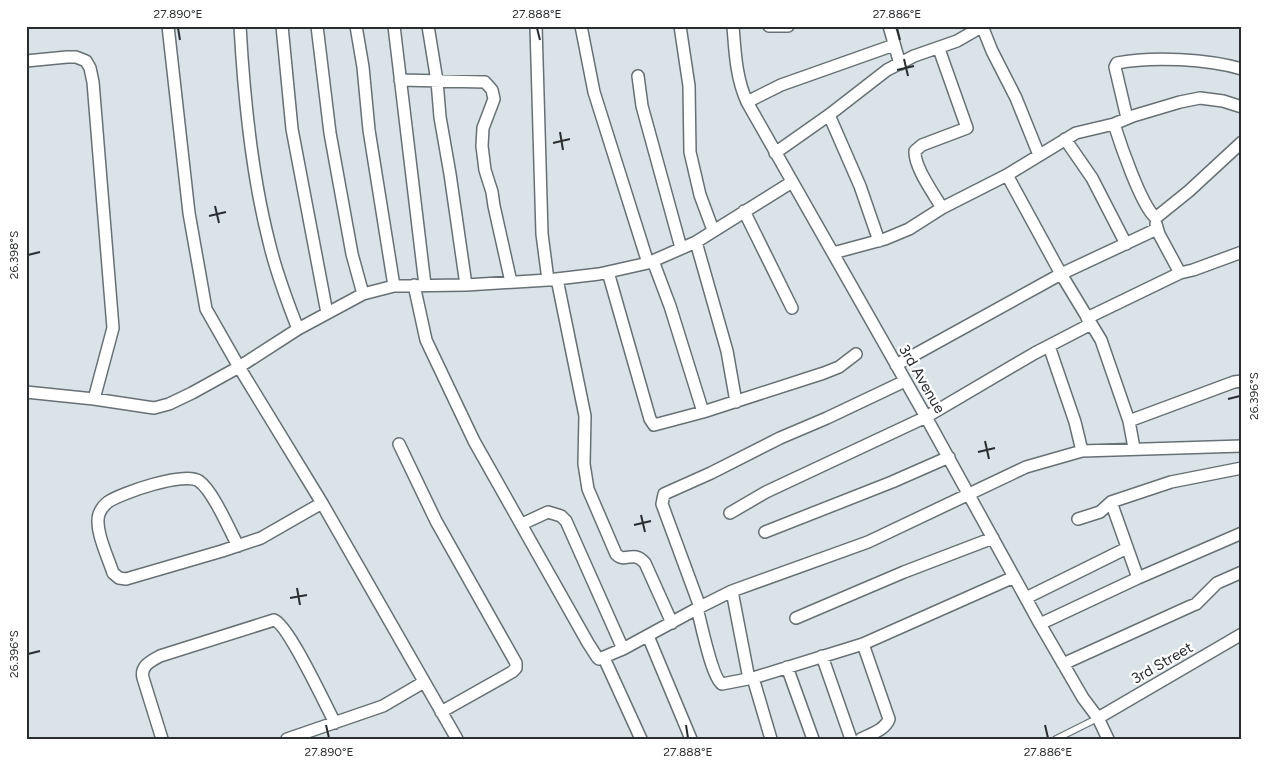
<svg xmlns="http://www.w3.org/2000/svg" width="1268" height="765" font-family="Figtree,sans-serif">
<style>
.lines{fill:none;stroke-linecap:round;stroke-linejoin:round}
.lane-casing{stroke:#677074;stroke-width:8}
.street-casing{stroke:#677074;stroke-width:14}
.lane{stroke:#fff;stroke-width:5.5}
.street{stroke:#fff;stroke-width:11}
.ticks{fill:none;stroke:#2a2d2f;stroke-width:2}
.labels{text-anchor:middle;stroke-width:4.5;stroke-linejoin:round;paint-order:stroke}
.street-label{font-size:15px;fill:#2a2d2f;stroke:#fff}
.neatline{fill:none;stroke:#2a2d2f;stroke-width:2}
.ticks-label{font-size:12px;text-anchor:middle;fill:#2a2d2f}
</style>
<rect width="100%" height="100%" fill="#dae4e8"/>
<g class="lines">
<defs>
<path id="lane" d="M1056 739 1098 718"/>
<path id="street" d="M168 26 189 213 206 309 239 367 322 503 457 739
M240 26C244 98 251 172 269 242 276 272 287 301 298 329
M282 26 292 129 327 313
M317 26 330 133 352 254 363 294
M356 26 363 67 369 130 394 286
M394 26 425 285
M428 26 437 81 440 117 450 174 466 285
M536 26 542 234 548 280
M581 26 594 92 648 263
M680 26 689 86 690 152 700 195 713 230
M733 26C735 52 736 78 747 102L926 417 1040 624 1083 698 1098 718 1108 739
M769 26H788
M889 26 900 64
M982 26 992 51 1016 98 1039 155
M939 49 967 128 922 145 915 151C914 167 934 194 942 208
M26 61 67 57H76L86 61 90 68 93 82 113 328 94 399
M638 76 642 106 681 248
M400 80 485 82 492 90 494 99 483 128 482 146 485 170 492 192 494 206 511 282
M747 102 781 85 894 45
M829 115 860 186 879 241
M1127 118 1115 67 1117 63C1152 56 1208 59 1242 69
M1114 124C1120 143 1141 205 1155 217L1158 216 1189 191 1242 142
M1065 139 1092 178 1126 244
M775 153 829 115 887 70 914 56 957 41 983 26
M1007 175 1061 274 1101 340 1129 421 1134 448
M744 211 792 308
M1156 224 1159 234 1180 273 1193 270 1242 252
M696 242 727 351 736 402
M833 253 885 239 909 229 942 208 1007 175 1076 133 1114 124 1133 116 1180 102 1200 98 1223 101 1242 107
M653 261 670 306 703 412
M608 272 650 419 654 425 703 412 824 373 839 367 856 354
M557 279 585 416 584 464 588 489 616 554C626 564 632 549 645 563L672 623
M414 285 426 340 474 441 588 643 597 657 599 659 623 649 700 607 732 591 868 542 1026 467 1082 451 1242 446
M1087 318 1180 273
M1049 346 1075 422 1082 451
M896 365 1061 274 1157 229
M26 392 94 399 154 408 169 404 192 393 239 367 298 329 363 294 394 286 466 285 548 280 599 274 648 263 696 242 792 182
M1129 421 1234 382 1242 381
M399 444 436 521 516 663V668L512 672 441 712
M1111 502 1138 578
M730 513 766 492 926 417 1035 353 1091 324
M1078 519 1100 512 1111 502 1171 482 1242 468
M522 524 548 512 561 516 566 521 623 649
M765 532 892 482 949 457
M238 546C229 529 213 491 199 481 185 471 121 493 108 502 104 505 101 509 99 514 94 529 108 557 113 573L119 578 126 579 222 551 261 538 322 503
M732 591 749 679
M1026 598 1127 548
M700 607 662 504 664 494 711 473 780 438 827 418 905 381
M697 608C701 623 712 678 722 684L753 678 863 644 1014 577
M796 618 904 572 993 538
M1040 624 1138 578 1242 533
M648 636 691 739
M822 656 851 739
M604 658 641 739
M1063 664 1191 606 1196 604 1217 583 1242 572
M787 667 813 739
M753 678 771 739
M1098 718 1242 634
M162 739 143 678C140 666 151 661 160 656L274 620C288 624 326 706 335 723
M287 739 383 706 424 682
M861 739C871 734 885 730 889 719L863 644"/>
</defs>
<use href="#lane" class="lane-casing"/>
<use href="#street" class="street-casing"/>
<use href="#lane" class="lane"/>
<use href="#street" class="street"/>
</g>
<path class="ticks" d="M178 28 180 40M537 28 540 40M897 28 900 40M904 59 908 76M897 70 914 66M560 132 563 150M553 143 570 139M215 206 219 223M209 216 226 212M28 255 40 252M1228 399 1240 396M985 441 989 459M978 452 995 448M641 515 645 532M634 525 651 521M297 588 300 605M290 598 307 595M28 654 40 651M326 725 329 738M686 725 688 738M1045 725 1048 738"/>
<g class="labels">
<g class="street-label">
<text transform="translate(922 379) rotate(60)" y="5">3rd Avenue</text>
<text transform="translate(1162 663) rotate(-30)" y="5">3rd Street</text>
</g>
</g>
<rect width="1268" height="765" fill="none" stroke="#ffffff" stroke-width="55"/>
<rect x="28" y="28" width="1212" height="710" class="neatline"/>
<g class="ticks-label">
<text x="178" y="18">27.890°E</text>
<text x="537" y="18">27.888°E</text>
<text x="897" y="18">27.886°E</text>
<text transform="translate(14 255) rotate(-90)" y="4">26.398°S</text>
<text transform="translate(1254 396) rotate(-90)" y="4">26.396°S</text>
<text transform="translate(14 654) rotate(-90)" y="4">26.396°S</text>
<text x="329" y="756">27.890°E</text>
<text x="688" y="756">27.888°E</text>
<text x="1048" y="756">27.886°E</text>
</g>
</svg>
